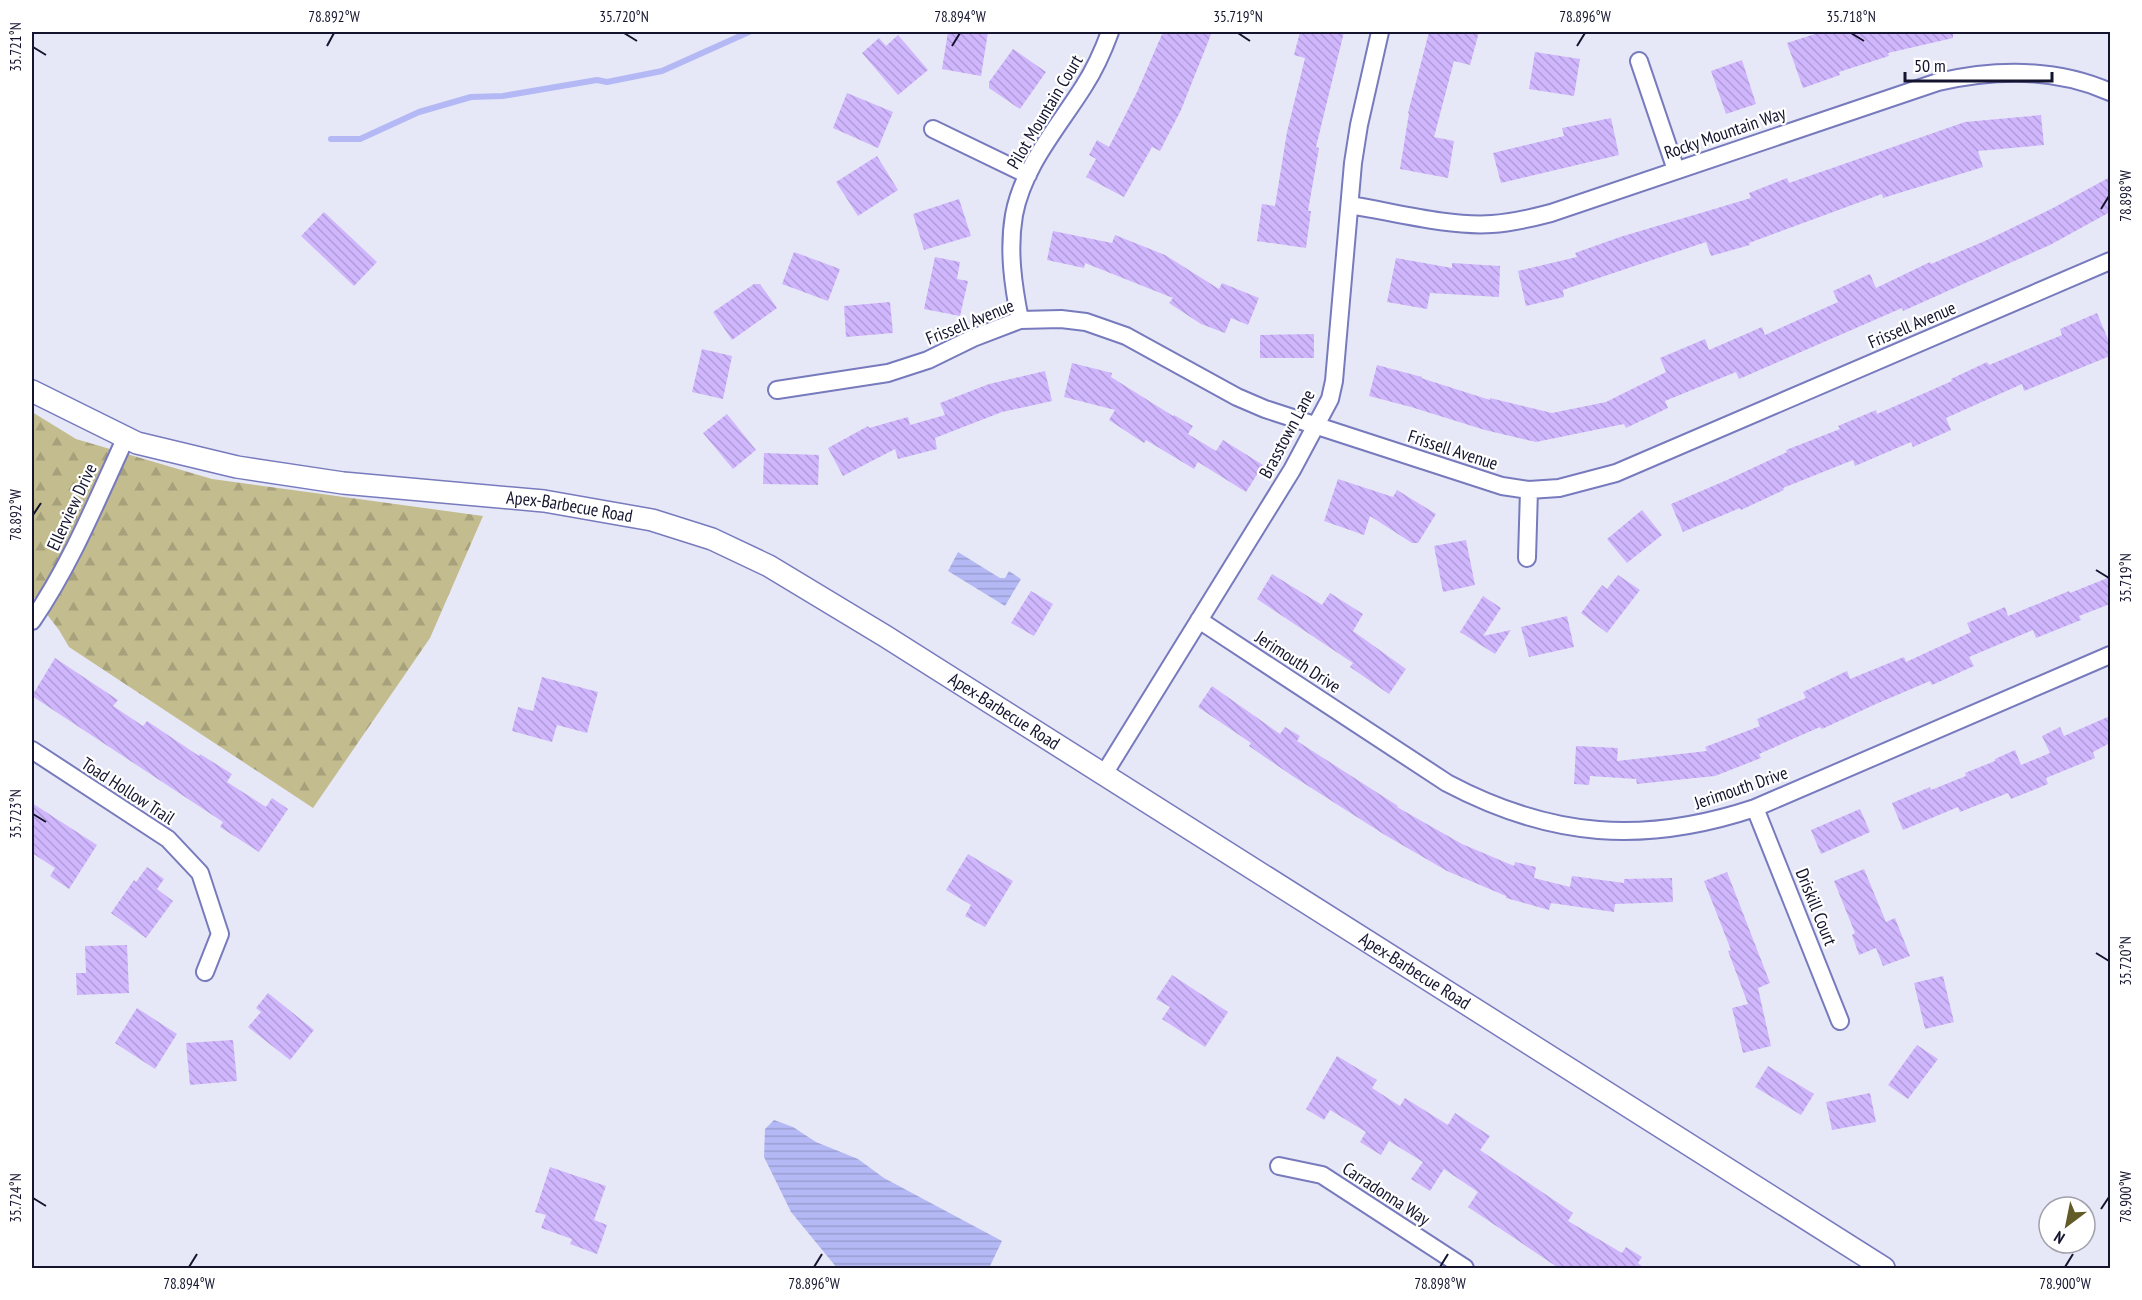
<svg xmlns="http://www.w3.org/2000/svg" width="2142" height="1300" font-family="'PT Sans Narrow',sans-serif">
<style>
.forest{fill:url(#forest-firs)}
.water{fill:url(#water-rules)}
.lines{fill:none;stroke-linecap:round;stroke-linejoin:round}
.stream{stroke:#b4b9f5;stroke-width:6}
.building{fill:url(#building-back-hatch)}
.minor-casing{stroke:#777abd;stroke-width:20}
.tertiary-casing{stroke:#777abd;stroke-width:24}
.minor{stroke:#fff;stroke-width:16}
.tertiary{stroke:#fff;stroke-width:21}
.ticks{fill:none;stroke:#14142e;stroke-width:2}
.labels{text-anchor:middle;stroke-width:4.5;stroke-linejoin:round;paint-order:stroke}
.street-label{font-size:18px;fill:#14142e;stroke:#fff}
.neatline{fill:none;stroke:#14142e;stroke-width:2}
.ticks-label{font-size:15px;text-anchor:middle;fill:#14142e}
</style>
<defs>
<pattern id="forest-firs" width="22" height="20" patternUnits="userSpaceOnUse" patternTransform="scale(1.5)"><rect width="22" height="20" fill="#c3bc8e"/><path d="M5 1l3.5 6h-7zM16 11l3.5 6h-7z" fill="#a7a17b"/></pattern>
<pattern id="water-rules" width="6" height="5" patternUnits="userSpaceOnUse" patternTransform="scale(1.5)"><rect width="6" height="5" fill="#b4b9f5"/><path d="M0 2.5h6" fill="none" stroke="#9a9ed2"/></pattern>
<pattern id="building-back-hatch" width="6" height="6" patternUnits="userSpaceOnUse" patternTransform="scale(1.5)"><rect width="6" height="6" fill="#cfb6fd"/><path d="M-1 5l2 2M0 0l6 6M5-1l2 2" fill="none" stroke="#b19cd9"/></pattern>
</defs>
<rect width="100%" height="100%" fill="#e7e8f7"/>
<path class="forest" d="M32 412 76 439 212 479 483 516 430 638 313 808 69 647 59 630 32 595Z"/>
<path class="water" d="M958 552 1000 578H1005L1009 571 1021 579 1005 606 948 571Z
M774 1120 793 1127 816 1142 858 1159 884 1178 1002 1241 989 1268H837L791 1212 764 1157 765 1129Z"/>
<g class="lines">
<path class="stream" d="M331 139H360L419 112 471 97 503 96 597 80 607 82 662 71 749 32"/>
</g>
<path class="building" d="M948 32H988L981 76 942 69Z
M1163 32H1212L1181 110 1160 151 1152 147 1124 197 1086 177 1096 159 1089 155 1097 140 1109 147 1137 92Z
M1300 32H1344L1316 147 1319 148 1308 211H1311L1306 248 1257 241 1262 204 1275 206 1287 132 1305 58 1294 55Z
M1429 32H1479L1470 65 1454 61 1434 137 1454 141 1448 178 1400 169 1409 113H1408Z
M1821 32H1953V38L1888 53 1889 56 1839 72 1840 75 1803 88 1787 43Z
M898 35 928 70 898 95 862 53 879 38 886 46Z
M1013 49 1046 72 1020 109 989 88V82Z
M1535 52 1580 59 1574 96 1529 89Z
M1742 60 1756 104 1726 114 1711 71Z
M847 93 893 112 878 148 833 128Z
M2041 115 2044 145 1978 151 1983 167 1883 198 1882 194 1749 243 1750 245 1711 256 1706 242 1563 290 1564 297 1526 306 1518 271 1577 257 1575 253 1620 237 1751 198 1749 193 1787 178 1789 183 1965 122Z
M1611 118 1619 155 1501 183 1493 153 1564 136 1562 128Z
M877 156 898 190 858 216 836 182Z
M2110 177V212L2050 245 1903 311 1902 308 1739 379 1736 372 1665 401 1668 408 1626 428 1624 424 1536 442 1485 430 1411 407 1369 396 1377 365 1422 377 1421 378 1490 400V398L1552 413 1606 402 1666 372 1660 358 1705 339 1709 350 1762 327 1765 335 1838 302 1833 291 1870 274 1876 288 1930 262 1931 264 1987 240 2053 208Z
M959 199 971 236 924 250 913 214Z
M324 212 377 262 354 286 301 236Z
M1053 231 1112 243 1115 235 1165 255 1219 289 1222 283 1259 298 1248 325 1231 318 1225 333 1201 324 1169 303 1173 298 1085 263 1084 268 1047 260Z
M794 252 840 269 828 301 782 284Z
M935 257 960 262 957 279 968 281 960 316 924 309Z
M1396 258 1452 268V263L1500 266 1499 297 1430 293 1427 309 1387 302Z
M754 284H760L777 308 732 340 713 312Z
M890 302 893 333 846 337 844 306Z
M2097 313 2110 344V356L2024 391 2022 384 1946 418 1951 430 1913 447 1911 442 1855 466 1853 460 1783 488 1784 490 1741 510 1740 508 1683 532 1671 504 1727 480 1787 452 1786 450 1840 429 1838 426 1876 410 1877 414 1952 381 1951 379 1987 362 1989 365 2062 335 2060 329Z
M1314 334V358H1260V335Z
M702 349 732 356 723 399 692 392Z
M1072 363 1112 373 1111 377 1173 416 1174 415 1193 426 1188 434 1216 451 1223 440 1263 465 1246 492 1198 462 1194 469 1146 440 1144 443 1109 420 1115 410 1064 397Z
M1045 371 1052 401 1002 412 935 438 937 449 898 459 895 449 843 476 828 448 868 426 869 428 908 417 910 425 945 415 940 403 989 384Z
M727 414 756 450 733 469 703 433Z
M764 453 819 455 818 485 763 484Z
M1338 479 1393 497 1397 490 1436 514 1418 543H1412L1370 516 1364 535 1324 521Z
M1642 510 1662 535 1627 563 1607 539Z
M1466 540 1475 585 1443 592 1434 546Z
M1272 574 1322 605 1330 593 1363 614 1353 631 1406 669 1389 694 1350 667 1353 663 1257 599Z
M1618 575 1640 590 1607 633 1581 613 1602 585 1607 589Z
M2110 577V604L2079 616 2081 620 2036 638 2033 630 1969 657 1974 666 1932 685 1930 681 1876 704 1822 729 1820 727 1759 754 1761 758 1715 776 1637 784 1636 779 1590 776 1589 785 1574 784 1576 746 1618 748 1617 761 1707 751 1705 747 1760 726 1757 719 1806 698 1803 692 1847 671 1850 679 1904 657 1906 662 1971 632 1967 623 2005 607 2008 616 2069 591 2070 593Z
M1031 591 1053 604 1034 636 1011 623Z
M1483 596 1501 608 1483 636 1511 630 1495 654 1460 632Z
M1567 616 1574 647 1529 657 1521 627Z
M55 658 118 700 113 706 143 726 147 721 199 756 200 754 232 774 227 782 266 807 272 798 288 809 259 852 220 827 223 822 32 696Z
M542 677 598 692 587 733 557 725 552 742 512 731 518 707 533 711Z
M1212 686 1280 734 1285 727 1300 736 1297 741 1398 806 1397 807 1462 844 1514 866 1515 862 1536 867 1534 878 1570 887 1572 876 1624 883V879L1672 878 1673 902 1615 904 1614 912 1551 903 1549 910 1506 898V896L1447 871 1385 835 1291 775 1249 746 1251 743 1198 707Z
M2110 716V743L2093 752 2095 758 2046 778 2048 784 2011 799 2008 793 1960 812 1958 807 1903 830 1892 803 1930 787 1931 790 1966 776 1965 773 1995 761V759L2015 750 2021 765 2050 753 2042 736 2060 727 2064 736Z
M32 803 97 845 69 889 50 876 55 868 32 853Z
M1860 809 1870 832 1821 854 1811 830Z
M968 854 1013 881 985 927 965 916 971 905 946 890Z
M147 867 164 879 157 889 173 901 146 938 111 913 134 880 136 882Z
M1864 869 1886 922 1895 918 1910 956 1883 966 1876 948 1859 955 1852 935 1855 933 1834 881Z
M1727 872 1770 983 1758 988 1771 1046 1743 1053 1732 1008 1748 1004 1728 951 1731 950 1704 881Z
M127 945 129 993 77 995 76 973H86L85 946Z
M1172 975 1228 1012 1205 1047 1162 1019 1170 1007 1156 999Z
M1943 976 1954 1022 1925 1029 1914 983Z
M268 993 314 1030 290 1060 248 1027 261 1012 256 1008Z
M137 1008 177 1034 155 1069 115 1043Z
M233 1040 237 1081 190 1085 186 1043Z
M1917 1045 1938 1059 1908 1099 1888 1085Z
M1337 1056 1377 1080 1372 1088 1400 1106 1405 1098 1448 1125 1455 1113 1490 1136 1480 1150 1573 1213 1568 1221 1622 1253 1626 1247 1642 1257 1638 1263 1645 1269H1560L1468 1207 1478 1192 1444 1169 1430 1191 1411 1179 1423 1162 1389 1141 1381 1155 1360 1142 1366 1132 1330 1110 1324 1120 1306 1109Z
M1768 1066 1814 1094 1801 1115 1755 1087Z
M1870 1093 1876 1122 1832 1130 1826 1102Z
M550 1167 606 1186 594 1220 607 1225 597 1254 570 1244 572 1239 541 1228 546 1215 535 1212Z"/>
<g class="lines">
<defs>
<path id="minor" d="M1639 61 1676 170
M933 129 1028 175
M1350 205C1394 212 1448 227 1492 224 1512 223 1532 218 1551 213L1938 82C1995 69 2056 68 2110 92
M1020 320C1013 285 1008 250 1014 215 1023 166 1059 126 1084 86 1095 69 1103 51 1110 32
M777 390 888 373 928 360 973 338 1020 320 1061 319 1086 322 1126 336 1237 397 1265 409 1502 486 1529 490 1559 488 1616 473 2110 261
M1527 558 1529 490
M1199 620 1447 783C1551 838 1644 845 1755 808L2110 655
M32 621C71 564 97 500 126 437
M32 750 168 839 200 873 220 934 205 972
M1104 774 1292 470 1330 399 1334 381 1353 163 1359 125 1380 32
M1755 808 1840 1021
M1279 1166 1322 1175 1465 1268"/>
<g id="tertiary">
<path id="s1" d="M32 391 137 443 237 467 343 483 544 501 652 520 712 539 769 566 885 636 1884 1268"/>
</g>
</defs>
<use href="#minor" class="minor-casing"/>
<use href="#tertiary" class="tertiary-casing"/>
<use href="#minor" class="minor"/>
<use href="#tertiary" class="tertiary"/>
</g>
<path class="ticks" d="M624 33 637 41M1238 33 1250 41M1851 33 1864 41M327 46 334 33M952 46 960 33M1577 46 1585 33M33 47 46 55M2101 209 2109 196M33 515 41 503M2096 570 2109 578M33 814 46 822M2096 953 2109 961M33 1198 46 1206M2101 1209 2109 1197M189 1267 197 1254M814 1267 822 1254M1440 1267 1448 1254M2065 1267 2073 1254"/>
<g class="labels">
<g class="street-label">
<text transform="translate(1045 112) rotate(-59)" y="6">Pilot Mountain Court</text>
<text transform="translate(1725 133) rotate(-19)" y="6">Rocky Mountain Way</text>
<text transform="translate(970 322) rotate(-22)" y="6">Frissell Avenue</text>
<text transform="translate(1912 325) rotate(-23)" y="6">Frissell Avenue</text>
<text transform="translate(1287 434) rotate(-62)" y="6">Brasstown Lane</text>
<text transform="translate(1453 450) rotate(18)" y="6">Frissell Avenue</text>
<text transform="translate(72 507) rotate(-65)" y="6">Ellerview Drive</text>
<text dy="6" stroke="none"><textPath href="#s1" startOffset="555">Apex-Barbecue Road</textPath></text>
<text transform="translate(1298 662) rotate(33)" y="6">Jerimouth Drive</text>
<text dy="6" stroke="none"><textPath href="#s1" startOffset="1041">Apex-Barbecue Road</textPath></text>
<text transform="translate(1741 788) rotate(-19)" y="6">Jerimouth Drive</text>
<text transform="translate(128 791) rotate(33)" y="6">Toad Hollow Trail</text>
<text transform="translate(1816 907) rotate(68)" y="6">Driskill Court</text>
<text dy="6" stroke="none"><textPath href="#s1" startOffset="1527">Apex-Barbecue Road</textPath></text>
<text transform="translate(1386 1194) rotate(33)" y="6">Carradonna Way</text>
</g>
</g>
<rect width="2142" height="1300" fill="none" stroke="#ffffff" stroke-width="66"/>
<g transform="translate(2067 1225) rotate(212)"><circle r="28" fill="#ffffff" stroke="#a1a1ab" stroke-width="1.5"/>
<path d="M0-4.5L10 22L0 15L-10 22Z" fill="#635b27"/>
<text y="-9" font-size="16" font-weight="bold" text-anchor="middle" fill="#14142e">N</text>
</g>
<path d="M1905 72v9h147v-9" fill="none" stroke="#14142e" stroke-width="3"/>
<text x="1914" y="72" font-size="18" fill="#14142e" stroke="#ffffff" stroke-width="4.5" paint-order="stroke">50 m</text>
<rect x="33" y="33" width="2076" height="1234" class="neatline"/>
<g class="ticks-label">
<text x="334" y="22">78.892°W</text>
<text x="624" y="22">35.720°N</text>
<text x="960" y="22">78.894°W</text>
<text x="1238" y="22">35.719°N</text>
<text x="1585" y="22">78.896°W</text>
<text x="1851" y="22">35.718°N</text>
<text transform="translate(16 47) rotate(-90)" y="5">35.721°N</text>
<text transform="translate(2126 196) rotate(-90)" y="5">78.898°W</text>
<text transform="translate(16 515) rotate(-90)" y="5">78.892°W</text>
<text transform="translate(2126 578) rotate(-90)" y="5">35.719°N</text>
<text transform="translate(16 814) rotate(-90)" y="5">35.723°N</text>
<text transform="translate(2126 961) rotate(-90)" y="5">35.720°N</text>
<text transform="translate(2126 1197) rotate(-90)" y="5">78.900°W</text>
<text transform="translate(16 1198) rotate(-90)" y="5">35.724°N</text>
<text x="189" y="1289">78.894°W</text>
<text x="814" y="1289">78.896°W</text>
<text x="1440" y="1289">78.898°W</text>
<text x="2065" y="1289">78.900°W</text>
</g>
</svg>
